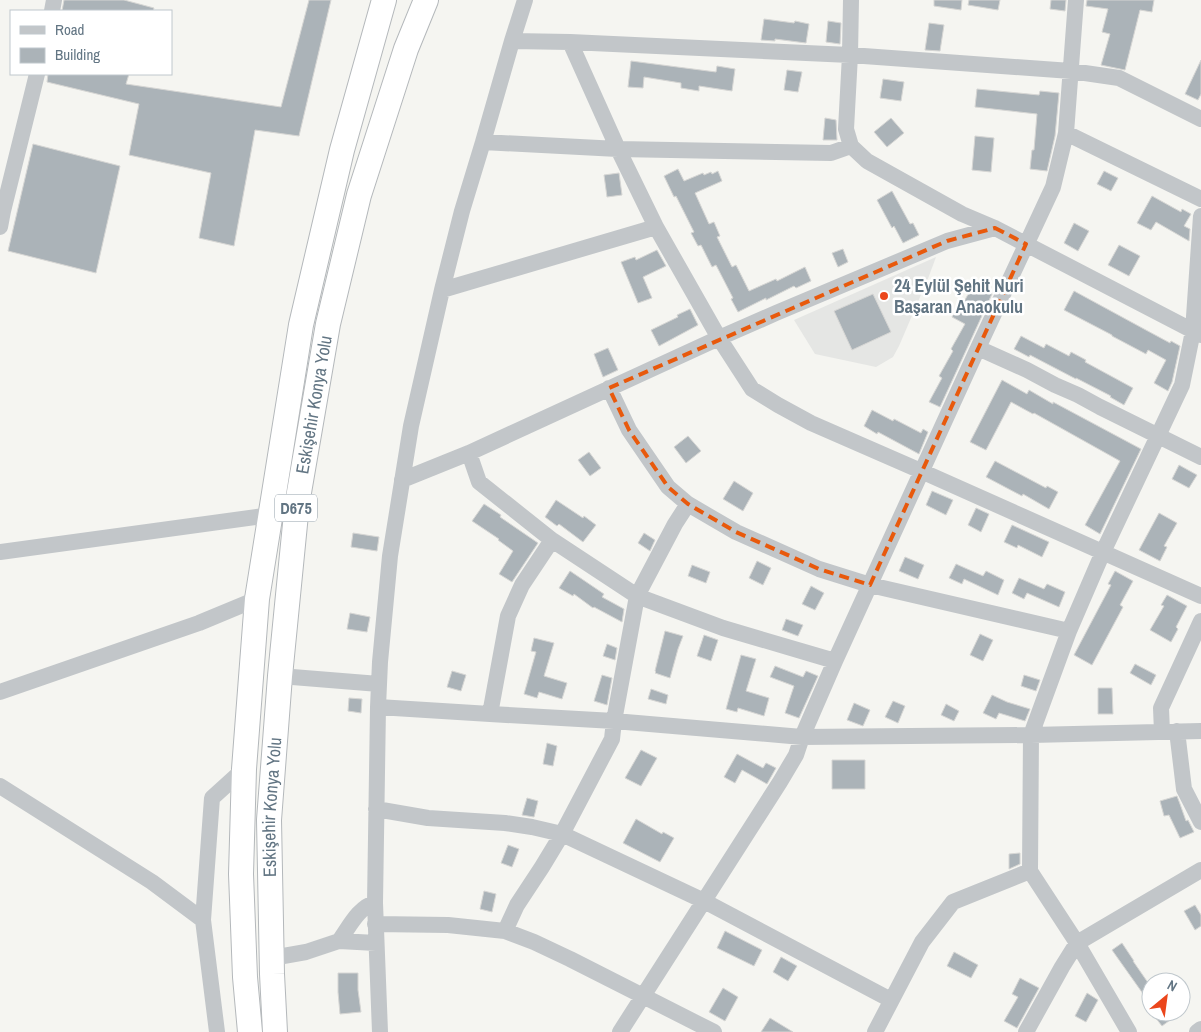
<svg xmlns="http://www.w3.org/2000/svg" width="1201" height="1032" font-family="'Archivo Narrow',sans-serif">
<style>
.built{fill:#e5e6e4}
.building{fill:#abb3b8;stroke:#d6d6d4}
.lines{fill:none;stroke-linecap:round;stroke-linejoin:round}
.highway-casing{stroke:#b4b8bb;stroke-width:26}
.minor{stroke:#c2c6c9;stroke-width:16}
.highway{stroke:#fff;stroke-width:24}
.marked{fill:none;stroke:#e8590c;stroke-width:4;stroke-dasharray:10 6;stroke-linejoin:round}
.poi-dot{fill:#eb461b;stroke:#fff;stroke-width:2}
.labels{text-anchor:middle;stroke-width:5;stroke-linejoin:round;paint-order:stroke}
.shield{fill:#fff;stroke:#919ea8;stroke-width:1}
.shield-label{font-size:16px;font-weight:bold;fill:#627583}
.poi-label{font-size:18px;font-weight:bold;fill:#627583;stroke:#fff;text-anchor:start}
.street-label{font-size:18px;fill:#627583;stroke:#fff}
</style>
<rect width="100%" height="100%" fill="#f5f5f1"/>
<path class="built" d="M936 257 929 276 899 346 893 357 876 367 815 354 794 320Z"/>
<path class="building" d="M64 0H124L154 8 153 11H62Z
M309 0H331L299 136 255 130 234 246 199 238 211 173 129 155 139 104 47 82 48 74H129L126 84 281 107Z
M934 0H962L961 10 934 6Z
M969 0H1000L998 10 968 5Z
M1051 0H1066L1065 11 1050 9Z
M1087 0H1154L1152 12 1140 10 1125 70 1101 65 1110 34 1102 32 1108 9 1086 6Z
M764 19 794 23 795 21 809 24 806 43 775 39V41L761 40Z
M828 21 841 23 840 44 826 42Z
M929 23 944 25 940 51 925 50Z
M1201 60V94L1198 100 1185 94Z
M631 61 716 72 717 66 735 69 732 91 699 86V91L681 88V83L644 77 643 88 628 87Z
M787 70 802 72 798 92 784 90Z
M883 79 904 82 901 101 880 98Z
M977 89 1039 95 1040 91 1059 93 1055 136 1047 171 1030 169 1032 150H1034L1037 114 975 107Z
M825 118 836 120 837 140H823Z
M891 118 904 133 887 147 874 132Z
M975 136 994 138 991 172 972 170Z
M33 144 120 166 96 273 8 251Z
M678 169 684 181 703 173 704 175 711 172 712 174 718 171 722 181 695 193 709 224 714 222 720 236 717 237 732 267 736 265 749 291 776 279 777 281 805 267 811 281 796 288 794 286 766 300V298L738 312 731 299 733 298 716 265 712 267 701 245 698 246 691 233 694 232 676 196 674 197 664 176Z
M1104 171 1118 178 1111 191 1097 184Z
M619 173 622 195 607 197 604 175Z
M892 191 910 224 913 223 919 235 903 243 894 226 892 228 877 200Z
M1152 196 1181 212 1182 209 1191 214 1184 226 1190 229 1189 241 1156 222 1151 230 1137 223Z
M1074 223 1089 231 1078 251 1064 243Z
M1119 245 1140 256 1129 276 1108 265Z
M843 249 848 262 838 267 832 253Z
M657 250 666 266 643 277 652 298 638 303 621 262 635 257 636 260Z
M974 284 992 294 940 407 929 402 942 378 939 376 953 351 951 349 965 324 952 317 959 304 962 305Z
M1074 291 1144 329 1170 343 1171 341 1180 346 1172 382 1168 391 1154 383 1166 360 1148 350 1146 354 1112 336V335L1064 310Z
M873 294 891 332 852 350 834 311Z
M690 309 698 325 659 346 651 330 678 317 677 315Z
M1021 336 1044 348 1046 344 1069 356 1071 352 1086 360 1085 362 1133 388 1124 405 1110 397 1111 396 1076 378V379L1030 355 1029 357 1014 349Z
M608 348 618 370 603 377 594 354Z
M1002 380 1027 394 1029 390 1053 404V402L1141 449 1100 534 1085 525 1120 461 1034 413 1033 414 1011 402 986 450 970 442Z
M872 410 893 421 894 419 921 433 923 429 928 432 919 454 878 432 877 434 864 426Z
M688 436 701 451 686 463 674 447Z
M589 452 601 468 590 476 578 460Z
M995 461 1046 488 1047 486 1058 492 1049 509 1023 494 1022 496 986 477Z
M1179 465 1197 475 1189 488 1172 479Z
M734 481 753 493 743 511 723 499Z
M932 491 953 500 946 515 926 505Z
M556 500 583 518 584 516 596 525 583 542 559 524 557 526 545 517Z
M484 504 501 515 500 517 538 543 512 582 499 574 513 551 498 540 499 539 472 521Z
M976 508 989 514 981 532 968 525Z
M1159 513 1177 523 1164 546 1167 547 1160 561 1139 550Z
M1012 525 1049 542 1042 557 1018 545 1017 548 1004 542Z
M353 533 379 537 377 551 351 547Z
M644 533 655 540 650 551 638 543Z
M905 557 924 565 918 579 899 571Z
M757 561 771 568 763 585 749 578Z
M956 564 983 576 986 571 1004 580 998 595 964 579 962 584 949 578Z
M692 565 710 572 706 583 688 576Z
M570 571 604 594 602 597 624 609 622 622 594 607 593 608 574 594 573 596 559 588Z
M1115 571 1133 581 1120 605 1123 607 1092 665 1074 655 1111 585 1108 584Z
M1019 578 1044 589 1047 584 1065 592 1059 607 1027 593 1024 599 1012 593Z
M811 586 824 593 815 610 802 604Z
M1167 595 1187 606 1176 627 1178 629 1171 642 1150 630 1164 606 1161 605Z
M350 613 370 617 367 632 347 629Z
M786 619 803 625 798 636 782 630Z
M665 631 683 636 678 649 670 678 655 673 656 672 655 671Z
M980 634 993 640 983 661 970 655Z
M704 635 718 640 711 661 697 656Z
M534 638 554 643 544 676 567 683 562 699 539 692 537 698 524 694 536 652 531 651Z
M607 644 617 648 615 660 603 656Z
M741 655 756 659 746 691 769 698 764 716 738 708 737 712 726 709Z
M1135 664 1156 675 1151 685 1130 673Z
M775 666 803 677 806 671 818 676 799 718 785 713 794 686 770 677Z
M452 671 466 675 461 691 447 687Z
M602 675 612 678 607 705 594 701Z
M1024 675 1040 680 1036 691 1021 686Z
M1098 688H1112L1113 714H1098Z
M651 689 668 695 666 704 648 699Z
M992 695 1007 702 1030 709 1025 721 999 713 996 719 983 713Z
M349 698 362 699 361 713 348 711Z
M893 701 905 706 898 723 885 717Z
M854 703 870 710 863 726 847 720Z
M946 704 959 711 954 721 941 715Z
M547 743 557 746 553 766 543 764Z
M641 750 657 758 641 786 625 778Z
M737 754 763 768 766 763 776 768 767 784 742 770 735 783 724 777Z
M832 760H865V789H832Z
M1177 796 1180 804 1186 821 1188 820 1194 832 1180 838 1169 815 1164 816 1160 801Z
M527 798 538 801 534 817 522 815Z
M636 819 662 834 663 832 674 838 660 862 623 843Z
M508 845 519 849 512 867 501 863Z
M1020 853V864L1009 869V854Z
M484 891 496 894 492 912 480 909Z
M1195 905 1201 915V926L1195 930 1184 911Z
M725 931 762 950 754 966 717 948Z
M1122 943 1134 961H1133L1151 987V1005L1112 950Z
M954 952 978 965 971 978 947 966Z
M781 957 797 966 788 981 773 972Z
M338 973H358V990L361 1012 340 1014 338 992Z
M1020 978 1039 988 1017 1028 1004 1021 1018 997 1012 994Z
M723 988 738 997 725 1021 709 1012Z
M1087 993 1098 1000 1086 1022 1075 1016Z
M1151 1012H1181L1162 1026Z
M770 1018 793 1032H761Z"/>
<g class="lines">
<defs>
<g id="highway">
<path d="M250 1032 245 977 241 874 244 769 257 599 301 325 342 150 384 0"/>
<path id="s1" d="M275 1032 272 974 269 820 280 676 297 504 328 324 359 195 406 49 426 0"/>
</g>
</defs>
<use href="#highway" class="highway-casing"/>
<path class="minor" d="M851 0 850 55 846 129 851 146 867 161 962 214 995 228 1201 335
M52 11 54 0
M512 41 570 42 850 55 1071 71 1119 78 1201 119
M570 42 618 149 656 227 719 338 752 389 778 405 811 423 921 471 1201 596
M1066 133 1201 199
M483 142 512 41 525 0
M0 227 3 211 37 74
M442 290 656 227
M978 348 1027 370 1055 385 1078 395 1100 407 1201 457
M609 388 629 430 668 487 688 504 736 532 819 569 870 585 1069 631
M469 453 479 482 552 540 637 596 723 628 835 661
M402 480 469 453 719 338 776 313 947 241 995 228
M0 552 271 515
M280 676 379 684
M0 692 199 623 257 599
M378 707 490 714 614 721 802 737 1031 735 1201 731
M490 714 508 616 522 585 552 540
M1177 731 1184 789 1201 822
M1162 732 1161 708 1201 621
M0 786 152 882 203 920
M376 809 428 818 505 823 532 827 562 834 704 901 891 1000
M375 924 448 925 505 931 534 942 570 959 714 1032
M505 931 517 905 542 867 562 834 612 739 614 721 637 596 675 524 688 504
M339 941C348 929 359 906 375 903
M272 958 306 952 339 941 376 943
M217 1032 203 920 212 798 244 769
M380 1032 375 903 378 707 380 662 390 556 411 426 442 290 462 211 483 142 618 149 831 153 851 146
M620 1032 780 782 796 755 802 737 835 661 978 348 1053 187 1066 133 1076 0
M875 1032 922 942 953 902 1030 871
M1026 1032 1062 967 1077 943 1201 870
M1129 1032 1077 943 1030 871 1031 735 1069 631 1103 552 1182 385 1193 331 1201 216
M1197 1032 1201 1029"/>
<use href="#highway" class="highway"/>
</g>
<path class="marked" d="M995 228 1026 244 870 585 819 569 736 532 688 504 668 487 629 430 609 388 947 241Z"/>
<circle class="poi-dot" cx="884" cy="296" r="5"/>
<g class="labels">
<rect class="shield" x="275" y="494.5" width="42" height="27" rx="4"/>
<g class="shield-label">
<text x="296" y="514">D675</text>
</g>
<g class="poi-label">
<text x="894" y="292">24 Eylül Şehit Nuri<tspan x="894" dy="21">Başaran Anaokulu</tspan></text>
</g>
<g class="street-label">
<text dy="6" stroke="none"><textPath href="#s1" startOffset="630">Eskişehir Konya Yolu</textPath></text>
<text dy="6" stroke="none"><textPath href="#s1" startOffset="225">Eskişehir Konya Yolu</textPath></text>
</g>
</g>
<rect x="10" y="10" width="162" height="65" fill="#ffffff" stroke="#c0c8cd"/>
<rect x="20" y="26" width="25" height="8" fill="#c2c6c9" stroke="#c0c8cd"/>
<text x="55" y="35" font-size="15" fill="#627583">Road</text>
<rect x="20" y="48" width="25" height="15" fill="#abb3b8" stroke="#c0c8cd"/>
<text x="55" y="60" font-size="15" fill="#627583">Building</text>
<g transform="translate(1166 997) rotate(29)"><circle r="24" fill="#ffffff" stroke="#c0c8cd"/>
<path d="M0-4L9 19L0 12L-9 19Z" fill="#eb461b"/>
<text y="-8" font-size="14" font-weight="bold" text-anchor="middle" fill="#627583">N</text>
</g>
</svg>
